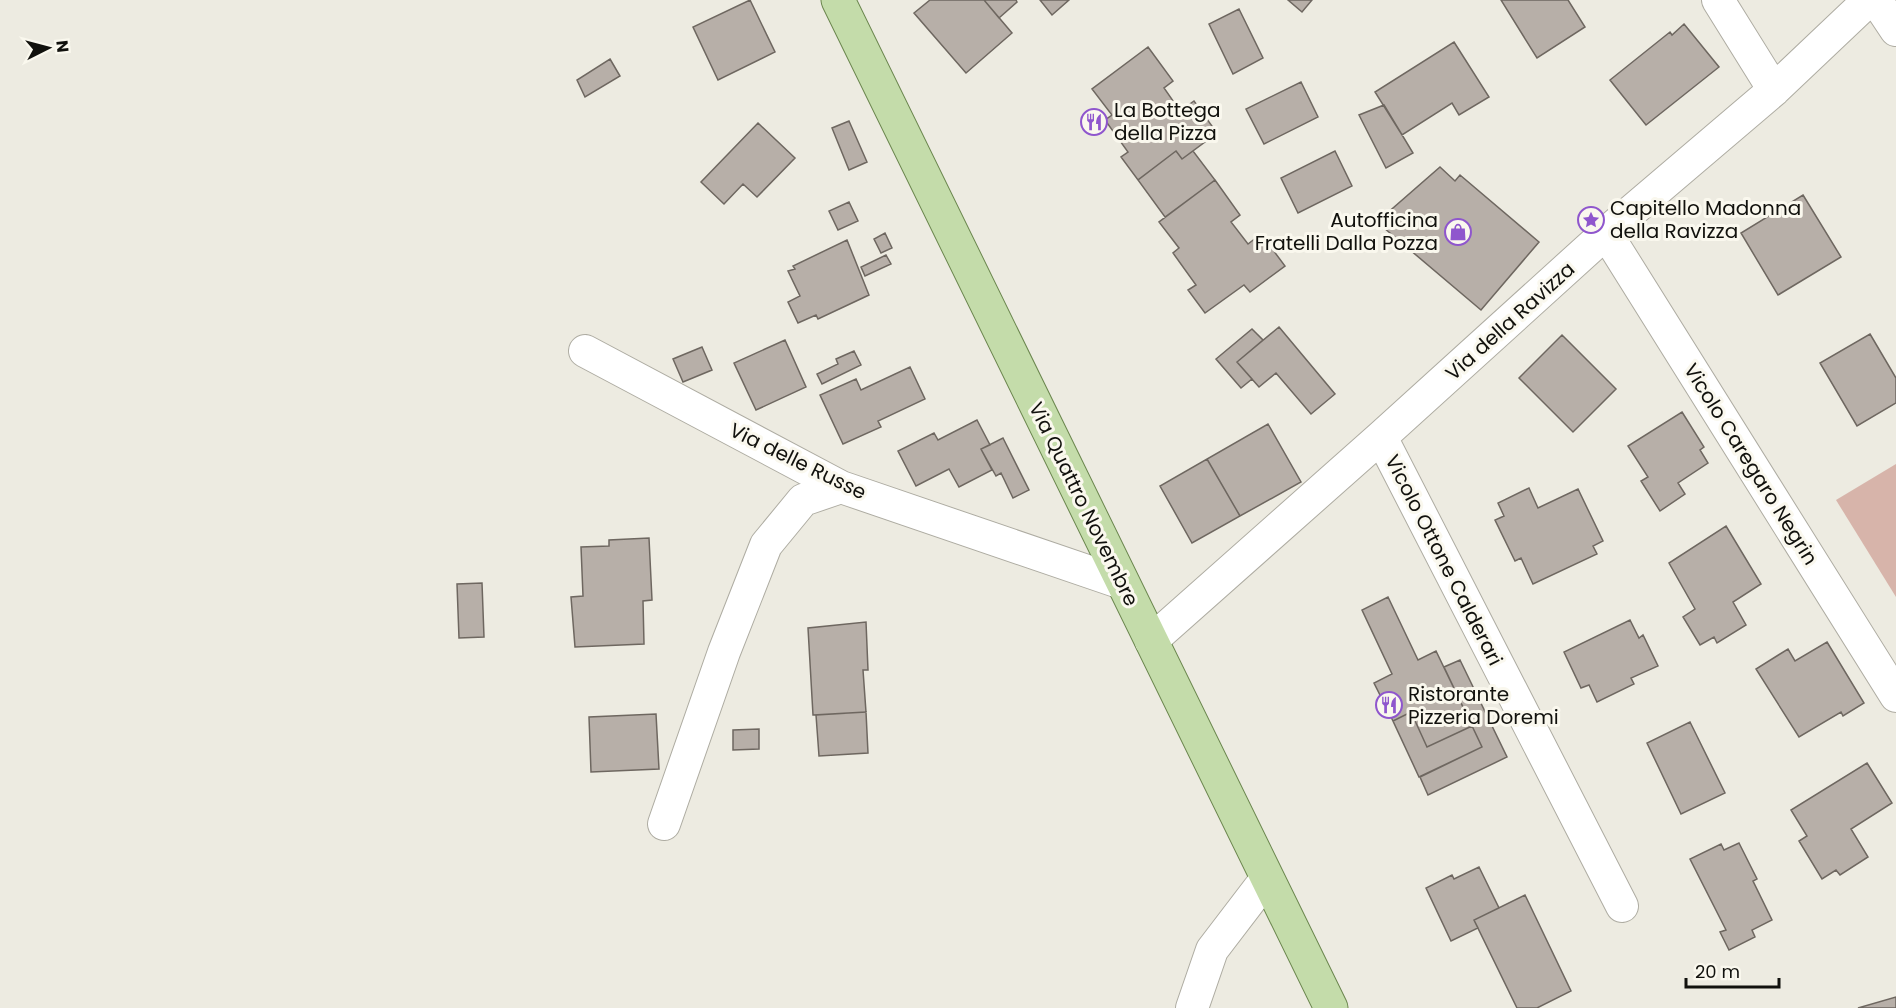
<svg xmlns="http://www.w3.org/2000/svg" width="1896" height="1008" font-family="Poppins,sans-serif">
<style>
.green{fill:#d7b4aa}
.building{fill:#b7afa8;stroke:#6e6760;stroke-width:1.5}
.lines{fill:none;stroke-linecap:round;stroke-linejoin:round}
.minor-casing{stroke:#aeaca2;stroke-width:34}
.primary-casing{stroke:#6b864e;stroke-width:35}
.minor{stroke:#fff;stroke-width:32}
.primary{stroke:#c4dcaa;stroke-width:33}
.labels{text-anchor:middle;stroke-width:6;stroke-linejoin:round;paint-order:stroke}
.poi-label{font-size:20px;fill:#11110d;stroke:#faf8ee;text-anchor:start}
.street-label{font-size:20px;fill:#11110d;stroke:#faf8ee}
</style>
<rect width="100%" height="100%" fill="#edebe1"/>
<path class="green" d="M1896 464V597L1836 500Z"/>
<path class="building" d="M750 0 775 52 718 80 693 27Z
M930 0H984L1012 33 966 73 914 13Z
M984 0H1016L1017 2 999 18Z
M1040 0H1069L1052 15Z
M1288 0H1312L1302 12Z
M1501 0H1568L1585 27 1537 58Z
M1239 9 1263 58 1233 74 1209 24Z
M1684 24 1719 67 1646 125 1610 80 1670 32 1672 35Z
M1454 42 1489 97 1459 115 1452 103 1402 135 1375 92Z
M1148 47 1173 81 1164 88 1180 111 1194 101 1217 133 1182 159 1176 151 1138 180 1121 157 1128 152 1105 120 1112 115 1092 89Z
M610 59 620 76 585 97 577 80Z
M1301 82 1318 117 1264 144 1246 109Z
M1384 105 1413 153 1386 168 1359 115Z
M849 121 867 162 849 170 832 128Z
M758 123 795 158 757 197 743 184 724 204 701 182Z
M1176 151 1182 159 1193 151 1215 180 1165 217 1138 180Z
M1335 151 1352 186 1298 213 1281 178Z
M1440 167 1455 181 1460 175 1539 242 1481 310 1377 222Z
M1215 180 1240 215 1231 222 1248 244 1261 234 1285 266 1250 292 1244 285 1205 313 1188 290 1196 285 1173 253 1179 248 1159 222Z
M1803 195 1841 257 1778 295 1741 233Z
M849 202 858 221 838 230 829 211Z
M885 233 892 248 881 253 874 239Z
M847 240 869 295 818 319 816 315 798 323 788 302 800 296 788 271 795 269 793 266Z
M886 255 891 264 865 276 861 267Z
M1279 327 1335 394 1311 414 1276 373 1259 387 1237 362Z
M1252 329 1263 340 1237 362 1252 379 1241 388 1216 359Z
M1870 334 1896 378V403L1857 426 1820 363Z
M1562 335 1616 389 1573 432 1519 378Z
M785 340 806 387 756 410 734 363Z
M702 347 712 370 683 382 673 359Z
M854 351 861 365 822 384 817 374 838 364 836 359Z
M910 367 925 399 878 421 881 427 843 444 820 395 856 379 861 390Z
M1682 412 1704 447 1700 450 1708 463 1678 483 1685 494 1660 511 1641 481 1648 477 1628 446Z
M977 420 990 445 981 449 992 470 959 487 949 469 916 486 898 451 934 433 938 440Z
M1268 424 1301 482 1240 516 1207 459Z
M1003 438 1029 490 1013 498 1001 473 996 476 981 449Z
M1207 459 1240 516 1192 543 1160 486Z
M1529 488 1538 508 1578 489 1603 541 1593 546 1597 554 1533 584 1521 558 1515 561 1495 520 1504 516 1498 503Z
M1726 526 1761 584 1733 602 1746 625 1717 643 1714 637 1700 645 1683 617 1695 609 1669 563Z
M649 538 652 600 643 601 644 644 575 647 571 597 583 596 581 547 609 546V540Z
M482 583 484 637 459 638 457 584Z
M1388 597 1418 660 1436 651 1472 726 1427 747 1411 712 1393 721 1374 683 1392 674 1362 610Z
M1630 620 1639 638 1643 635 1658 666 1631 678 1634 684 1597 702 1589 685 1581 688 1564 652Z
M866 622 868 670H863L866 712 813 715 808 628Z
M1827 642 1864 703 1843 716 1841 712 1799 737 1756 669 1788 649 1795 661Z
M1460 660 1507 757 1428 795 1420 777 1482 747 1444 667Z
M866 712 868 753 819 756 816 715Z
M1411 712 1427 747 1472 726 1482 747 1419 777 1393 721Z
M656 714 659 769 591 772 589 717Z
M1690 722 1725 793 1681 814 1647 743Z
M759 729V749L733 750V730Z
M1867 763 1892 803 1851 829 1868 857 1840 875 1836 870 1822 879 1799 841 1807 836 1791 810Z
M1739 843 1757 879 1753 881 1772 920 1752 930 1755 937 1729 950 1720 932 1726 930 1690 859 1721 844 1724 850Z
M1479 867 1499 908 1474 920 1478 928 1451 941 1426 888 1452 875 1454 879Z
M1525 895 1571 991 1537 1008H1517L1474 920Z
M1896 997V1008H1858Z"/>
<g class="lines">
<defs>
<path id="minor" d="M1718 0 1774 90
M1876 0 1896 30
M1606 233 1896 696
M585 351 841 487 1122 583
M1381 437 1622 906
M1151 641 1381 437 1606 233 1774 90 1869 0
M664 824 724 652 766 545 803 500 841 487
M1192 1008 1212 950 1267 878"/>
<path id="primary" d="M838 0 1331 1008"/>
</defs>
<use href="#minor" class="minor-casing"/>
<use href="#primary" class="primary-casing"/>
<use href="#minor" class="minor"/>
<use href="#primary" class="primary"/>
</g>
<defs>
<symbol id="restaurant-ring" viewBox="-11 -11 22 22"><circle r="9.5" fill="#faf8ee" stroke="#8f56cd" stroke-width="1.5"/><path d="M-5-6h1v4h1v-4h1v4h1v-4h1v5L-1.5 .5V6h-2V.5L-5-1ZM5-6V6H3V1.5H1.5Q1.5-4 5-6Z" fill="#8f56cd"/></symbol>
<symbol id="sight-ring" viewBox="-11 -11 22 22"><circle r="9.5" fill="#faf8ee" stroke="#8f56cd" stroke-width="1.5"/><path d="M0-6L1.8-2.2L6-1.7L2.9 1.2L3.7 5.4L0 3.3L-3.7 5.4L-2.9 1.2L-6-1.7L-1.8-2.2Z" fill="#8f56cd"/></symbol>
<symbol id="shop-ring" viewBox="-11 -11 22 22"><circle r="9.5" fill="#faf8ee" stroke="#8f56cd" stroke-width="1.5"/><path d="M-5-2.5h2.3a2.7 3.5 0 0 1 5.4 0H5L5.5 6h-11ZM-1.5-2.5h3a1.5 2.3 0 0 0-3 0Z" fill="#8f56cd"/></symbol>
</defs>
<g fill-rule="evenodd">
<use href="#restaurant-ring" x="1079" y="107" width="30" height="30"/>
<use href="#sight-ring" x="1576" y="205" width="30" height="30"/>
<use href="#shop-ring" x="1443" y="217" width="30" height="30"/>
<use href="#restaurant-ring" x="1374" y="690" width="30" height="30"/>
</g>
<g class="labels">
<g class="poi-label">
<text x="1114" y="117">La Bottega<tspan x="1114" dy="23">della Pizza</tspan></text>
<text x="1610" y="215">Capitello Madonna<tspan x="1610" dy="23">della Ravizza</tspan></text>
<text x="1438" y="227" text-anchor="end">Autofficina<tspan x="1438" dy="23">Fratelli Dalla Pozza</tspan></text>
<text x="1408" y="701">Ristorante<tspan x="1408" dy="23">Pizzeria Doremi</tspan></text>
</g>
<g class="street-label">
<text transform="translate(1510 321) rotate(-42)" y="7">Via della Ravizza</text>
<text transform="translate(798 461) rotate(26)" y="7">Via delle Russe</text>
<text transform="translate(1751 464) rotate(58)" y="7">Vicolo Caregaro Negrin</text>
<text transform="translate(1084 504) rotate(64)" y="7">Via Quattro Novembre</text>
<text transform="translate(1444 560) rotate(63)" y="7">Vicolo Ottone Calderari</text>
</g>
</g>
<g transform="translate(48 48) rotate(84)" stroke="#faf8ee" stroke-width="4.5" paint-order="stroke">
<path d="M0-4.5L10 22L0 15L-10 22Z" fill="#11110d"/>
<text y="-9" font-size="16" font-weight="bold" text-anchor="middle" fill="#11110d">N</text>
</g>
<path d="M1686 978v9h93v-9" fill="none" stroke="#11110d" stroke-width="3"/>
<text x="1695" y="978" font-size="18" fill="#11110d" stroke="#faf8ee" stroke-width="4.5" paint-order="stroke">20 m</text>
</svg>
